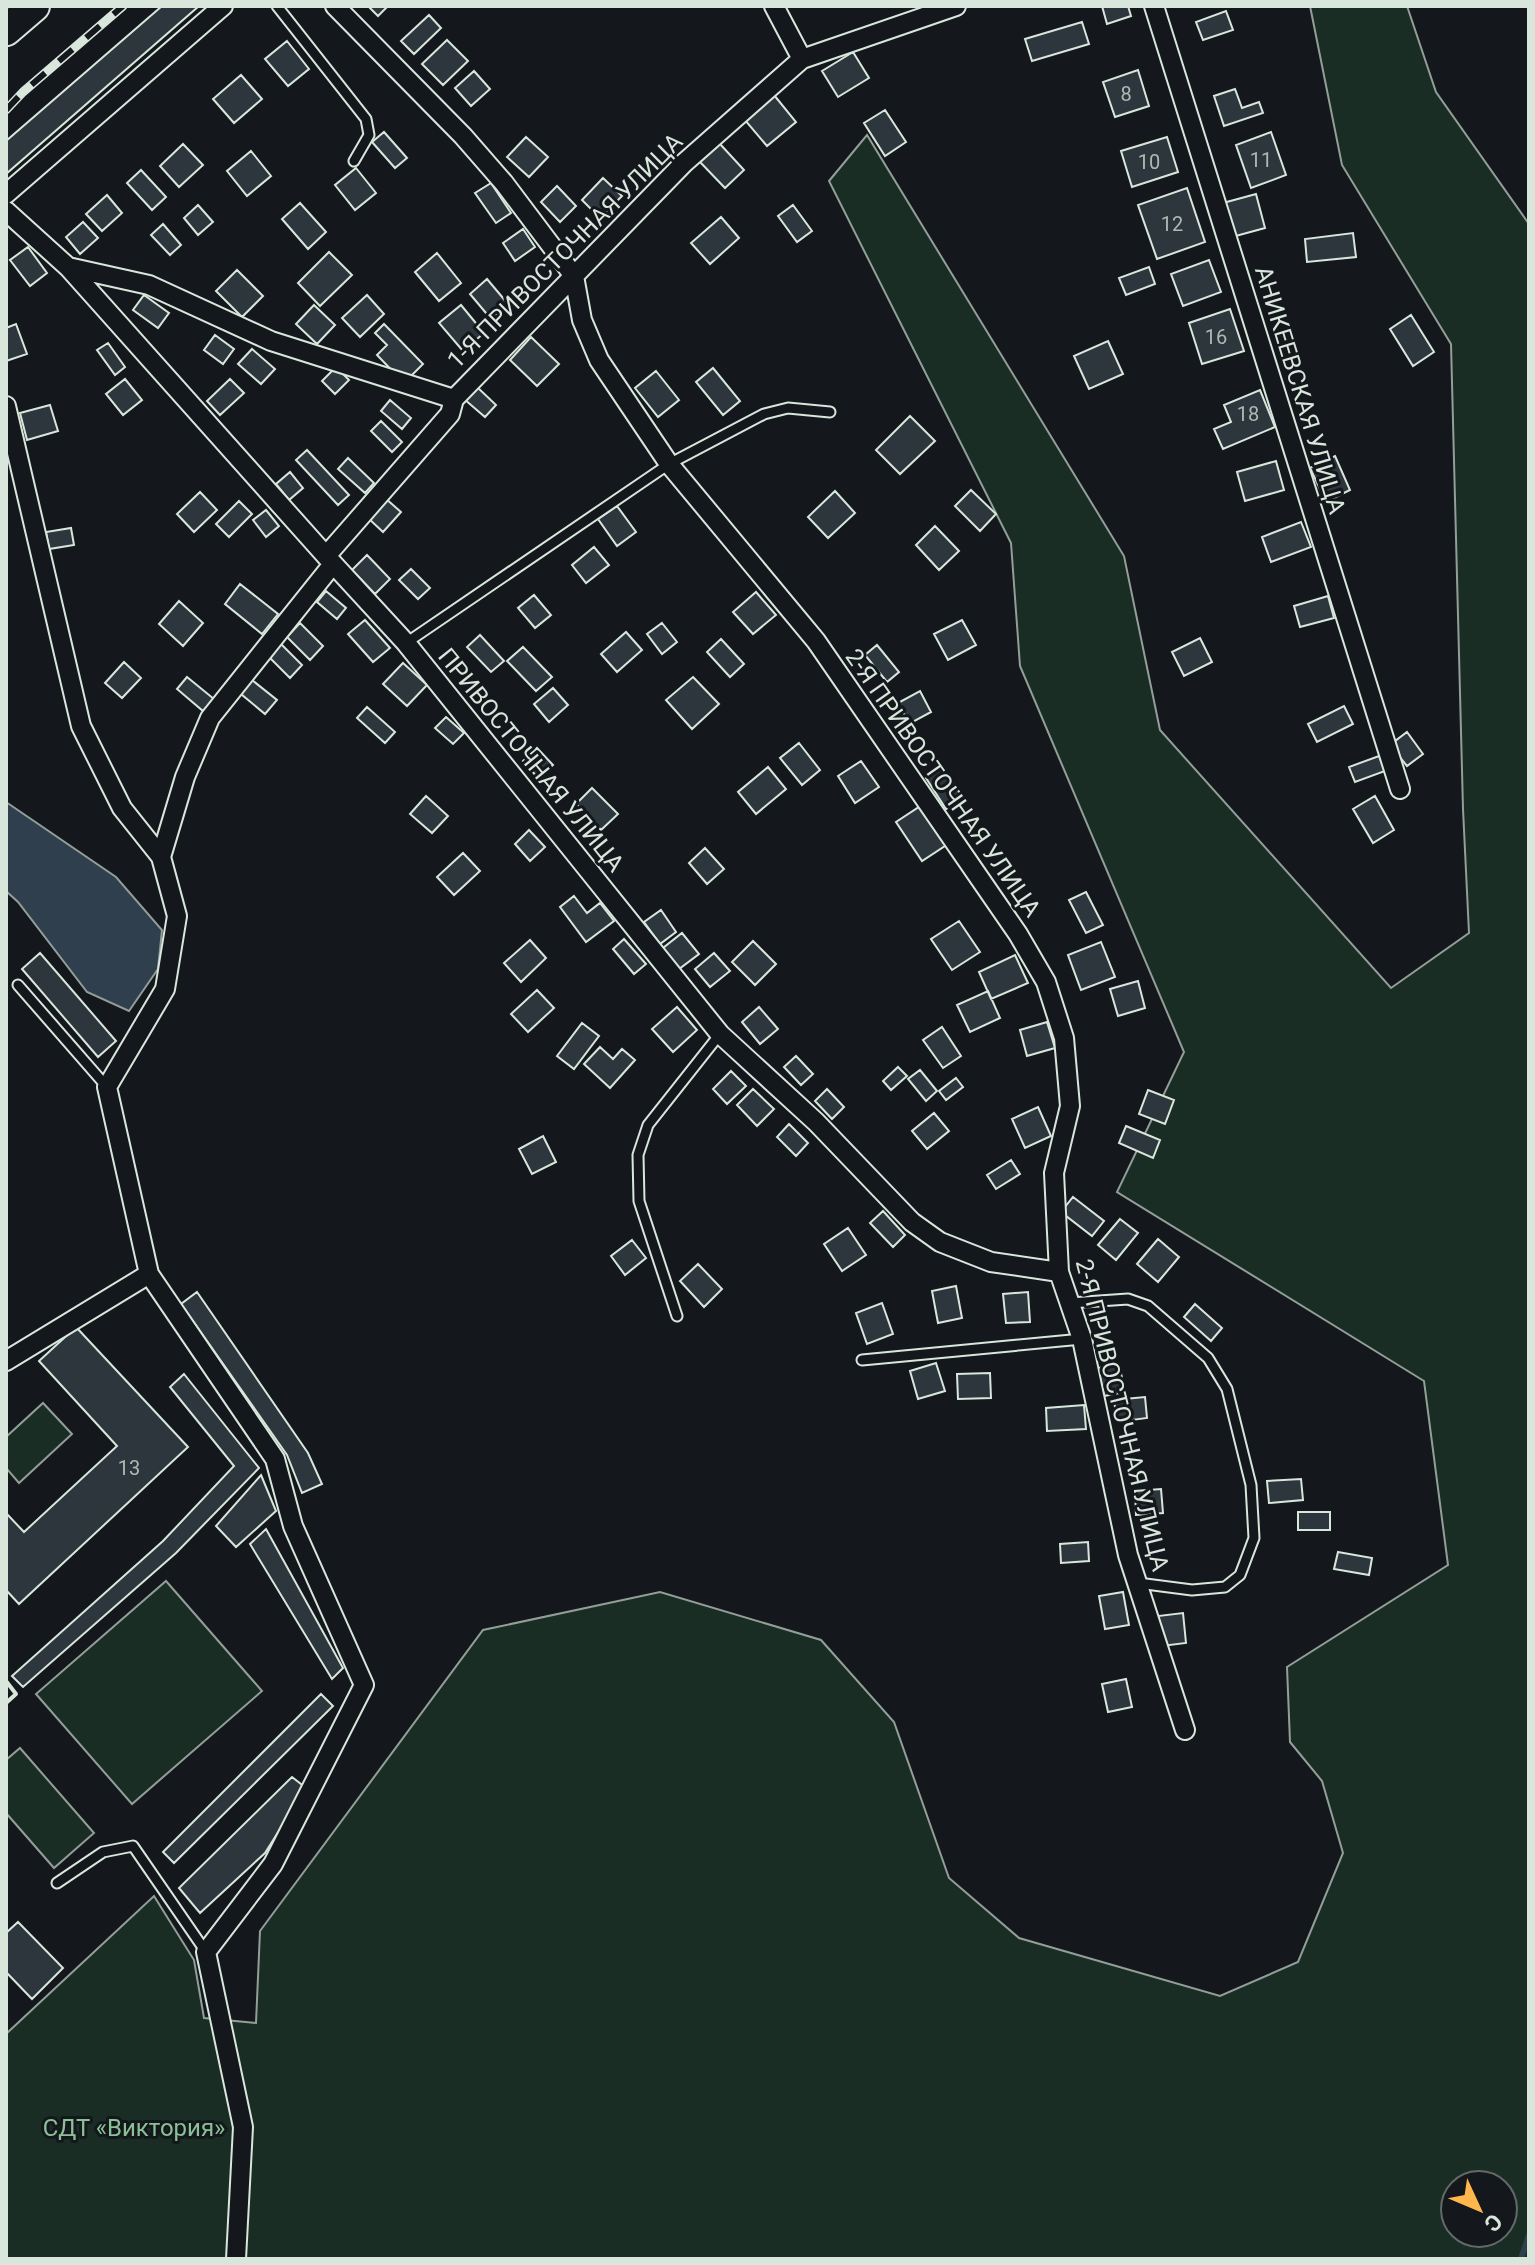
<svg xmlns="http://www.w3.org/2000/svg" width="1535" height="2265" font-family="Roboto,sans-serif">
<style>
.green{fill:#1a2d24;stroke:#939e99;stroke-width:2;fill-rule:evenodd}
.water{fill:#2f3f4d;stroke:#939e99;stroke-width:2}
.lines{fill:none;stroke-linecap:round;stroke-linejoin:round}
.stream{stroke:#2f3f4d;stroke-width:6}
.building{fill:#2c363c;stroke:#d8e6dc;stroke-width:2}
.lane-casing{stroke:#d8e6dc;stroke-width:13}
.street-casing{stroke:#d8e6dc;stroke-width:22}
.primary-casing{stroke:#d8e6dc;stroke-width:34}
.lane{stroke:#14181c;stroke-width:9}
.street{stroke:#14181c;stroke-width:18}
.primary{stroke:#14181c;stroke-width:30}
.rail-casing{stroke:#d8e6dc;stroke-width:9}
.rail{stroke:#14181c;stroke-width:6;stroke-dasharray:18;stroke-linecap:butt}
.wall{stroke:#d8e6dc;stroke-width:4}
.labels{text-anchor:middle;stroke-width:6;stroke-linejoin:round;paint-order:stroke}
.number-label{font-size:20px;fill:#adbab4}
.street-label{font-size:24px;fill:#d8e6dc;stroke:#14181c}
.park-label{font-size:24px;fill:#8ac095;stroke:#14181c}
</style>
<rect width="100%" height="100%" fill="#14181c"/>
<path class="green" d="M1310 6H1407L1436 92 1529 224V2259H6V2034L154 1896 194 1960 204 2018 256 2023 260 1931 483 1630 660 1592 821 1640 894 1722 949 1878 1019 1938 1220 1996 1298 1962 1343 1853 1322 1781 1290 1742 1287 1667 1448 1565 1424 1381 1117 1192 1184 1052 1020 666 1011 543 829 181 867 135 1124 556 1160 730 1391 988 1469 933 1463 809 1451 344 1342 165ZM1455 2185H1503V2233H1455Z
M43 1403 72 1434 19 1483 6 1468V1437Z
M166 1581 262 1691 132 1804 36 1694Z
M20 1748 94 1833 54 1868 6 1813V1760Z"/>
<path class="water" d="M6 802 116 877 162 930 158 969 129 1011 87 992 18 902 6 891Z"/>
<g class="lines">
<path class="stream" d="M1521 2259 1529 2235"/>
</g>
<path class="building" d="M162 6H199L6 174V141Z
M368 6H388L378 16Z
M1102 6H1128L1131 16 1107 24Z
M1226 11 1233 30 1203 40 1196 22Z
M429 15 441 28 414 54 401 41Z
M1082 22 1089 44 1032 61 1025 39Z
M447 40 468 61 443 85 422 64Z
M287 41 309 69 288 86 265 59Z
M853 52 869 78 838 97 822 71Z
M1138 70 1149 106 1115 117 1103 82Z
M474 71 490 89 471 106 455 88Z
M241 75 262 99 234 123 213 99Z
M1235 89 1242 108 1259 102 1263 113 1224 126 1214 96Z
M774 95 796 122 767 146 744 119Z
M885 110 906 142 885 156 864 123Z
M384 132 407 158 395 168 372 142Z
M1271 132 1286 175 1251 188 1236 145Z
M526 137 548 157 529 177 507 157Z
M1167 137 1178 172 1132 187 1121 151Z
M183 144 203 165 179 187 160 166Z
M720 144 744 170 725 188 700 162Z
M251 151 271 176 247 196 227 171Z
M356 168 376 193 355 210 335 185Z
M141 170 166 197 152 210 127 183Z
M603 178 622 196 600 218 582 200Z
M491 183 511 213 496 223 475 193Z
M557 186 576 206 560 222 541 202Z
M1187 188 1205 242 1157 259 1138 205Z
M1256 194 1265 228 1232 237 1223 203Z
M107 195 122 213 102 231 86 214Z
M300 203 326 232 308 249 282 219Z
M198 205 213 222 198 235 184 218Z
M793 205 812 231 797 242 778 216Z
M721 217 739 238 710 264 691 243Z
M83 222 98 238 80 254 66 237Z
M163 224 181 245 170 255 151 235Z
M523 229 535 247 515 261 503 243Z
M1353 233 1356 257 1307 262 1305 239Z
M28 247 47 273 30 286 10 260Z
M329 252 352 275 320 306 298 283Z
M437 253 461 283 439 301 415 272Z
M1209 260 1221 292 1183 306 1171 274Z
M1149 267 1155 284 1126 295 1119 278Z
M237 270 263 296 242 317 216 291Z
M487 279 508 304 491 319 470 294Z
M144 295 169 313 158 328 133 310Z
M367 295 384 314 360 337 342 318Z
M314 305 335 325 317 344 296 324Z
M461 305 484 333 463 351 439 323Z
M1230 309 1244 351 1202 364 1189 323Z
M1411 315 1434 352 1413 366 1390 329Z
M16 324 27 354 6 361V328Z
M384 324 423 364 404 383 377 355 387 345 375 333Z
M215 335 234 349 223 364 204 350Z
M531 337 559 364 537 386 510 360Z
M1108 341 1123 374 1089 389 1074 356Z
M108 343 125 367 115 375 97 350Z
M252 349 275 369 261 384 238 364Z
M336 367 349 380 335 394 322 381Z
M713 368 740 401 723 415 696 382Z
M656 371 679 400 658 417 635 388Z
M125 379 142 400 123 415 106 394Z
M230 379 244 393 220 415 207 401Z
M476 386 496 405 485 417 464 399Z
M1260 390 1275 427 1223 449 1214 429 1231 422 1224 405Z
M390 400 411 418 402 429 381 411Z
M50 405 58 431 27 440 20 413Z
M910 416 935 441 900 474 876 450Z
M381 421 402 442 392 452 371 431Z
M307 450 349 495 338 505 296 460Z
M1335 456 1350 490 1326 502 1310 468Z
M348 458 374 483 365 493 338 469Z
M1276 461 1284 490 1245 501 1237 472Z
M290 472 303 488 289 500 276 484Z
M971 490 996 514 980 531 955 506Z
M835 491 855 513 828 538 808 517Z
M200 492 217 510 194 532 177 514Z
M385 498 401 512 383 532 368 518Z
M239 501 252 514 229 537 216 524Z
M617 506 636 532 617 546 598 519Z
M266 510 279 526 266 537 253 520Z
M1301 522 1311 547 1271 562 1262 537Z
M935 526 959 551 939 570 916 545Z
M71 528 74 545 49 549 46 532Z
M594 547 609 565 586 583 572 565Z
M367 555 390 579 375 594 352 570Z
M411 569 430 588 418 599 399 580Z
M240 584 278 614 262 634 225 604Z
M326 591 346 608 337 619 317 602Z
M756 592 776 615 753 634 733 612Z
M534 595 551 615 535 628 518 608Z
M1328 596 1334 618 1300 627 1294 606Z
M179 601 203 623 183 646 159 624Z
M365 620 390 648 373 662 348 634Z
M962 620 976 645 948 660 934 634Z
M300 623 323 646 310 660 287 637Z
M662 623 677 642 662 654 647 634Z
M626 632 642 650 617 672 601 654Z
M480 635 504 661 491 672 467 647Z
M1200 638 1212 662 1184 676 1172 652Z
M721 639 744 664 730 677 707 652Z
M279 642 302 665 290 678 267 655Z
M877 645 899 672 887 682 865 655Z
M523 647 552 677 536 691 507 661Z
M124 662 141 678 122 698 105 683Z
M403 663 427 685 407 706 383 684Z
M187 677 214 699 203 711 177 689Z
M693 677 719 704 692 729 666 700Z
M252 680 277 700 265 714 241 694Z
M553 688 568 705 549 722 534 704Z
M920 691 931 712 909 724 898 703Z
M1344 706 1353 724 1317 742 1308 724Z
M367 707 395 732 385 743 357 718Z
M446 717 464 733 453 744 435 728Z
M1407 732 1423 754 1407 766 1390 745Z
M799 743 820 770 802 785 780 758Z
M537 748 553 765 538 778 523 761Z
M1379 756 1385 771 1355 782 1349 767Z
M861 761 879 787 855 803 838 776Z
M768 767 786 789 756 814 738 792Z
M943 767 963 798 946 809 926 778Z
M592 788 618 814 601 830 576 804Z
M426 796 448 816 432 833 410 814Z
M1375 796 1394 830 1373 843 1353 809Z
M922 805 948 844 922 861 896 822Z
M529 830 545 847 530 861 515 844Z
M705 848 724 869 707 884 689 863Z
M463 853 480 871 454 895 437 877Z
M1086 892 1103 925 1086 933 1069 900Z
M574 896 587 913 600 903 614 921 586 942 560 907Z
M661 910 676 932 660 944 644 922Z
M959 921 980 952 952 970 931 939Z
M682 933 699 954 679 969 663 948Z
M624 939 646 964 634 974 613 949Z
M530 940 546 958 521 982 504 963Z
M753 941 776 964 755 985 732 962Z
M1101 942 1115 977 1081 990 1068 955Z
M40 953 116 1041 98 1057 22 969Z
M714 953 730 971 710 987 695 969Z
M1015 955 1028 983 991 999 979 972Z
M1138 981 1145 1008 1118 1016 1110 989Z
M537 990 554 1008 528 1032 511 1014Z
M988 991 1000 1018 970 1032 957 1005Z
M677 1007 697 1030 673 1052 652 1029Z
M759 1007 778 1029 760 1044 742 1022Z
M1047 1022 1055 1048 1027 1056 1020 1030Z
M582 1023 599 1036 574 1069 557 1056Z
M942 1027 961 1056 943 1068 923 1040Z
M600 1047 613 1059 622 1049 635 1060 610 1088 584 1064Z
M796 1056 813 1074 801 1085 784 1067Z
M898 1067 907 1076 891 1090 883 1081Z
M920 1070 937 1091 926 1101 908 1079Z
M731 1071 746 1086 727 1104 713 1089Z
M956 1078 963 1087 946 1100 939 1091Z
M753 1089 774 1109 757 1126 737 1105Z
M827 1089 844 1107 832 1119 815 1101Z
M1148 1090 1174 1100 1165 1124 1139 1114Z
M1038 1107 1051 1136 1025 1148 1012 1119Z
M934 1113 949 1131 927 1149 912 1131Z
M789 1124 808 1143 796 1156 777 1137Z
M1126 1126 1160 1140 1153 1158 1119 1143Z
M543 1136 556 1162 532 1174 519 1149Z
M1011 1160 1020 1174 996 1189 987 1175Z
M1073 1197 1104 1221 1092 1236 1061 1212Z
M883 1211 905 1235 893 1247 870 1223Z
M1120 1219 1138 1233 1116 1260 1098 1245Z
M848 1228 866 1255 842 1271 824 1244Z
M1158 1239 1179 1257 1158 1282 1137 1264Z
M632 1240 646 1258 625 1275 611 1256Z
M698 1264 722 1289 704 1307 680 1281Z
M956 1286 962 1318 938 1323 932 1291Z
M197 1292 308 1453 322 1484 302 1493 287 1455 181 1304Z
M1028 1292 1030 1322 1006 1323 1003 1294Z
M882 1303 893 1334 867 1344 856 1313Z
M1195 1304 1222 1328 1211 1341 1184 1317Z
M76 1327 188 1447 19 1604 6 1590V1513L24 1532 117 1446 39 1361Z
M936 1363 945 1391 918 1399 910 1371Z
M1119 1364 1125 1392 1104 1396 1098 1368Z
M990 1373 991 1398 958 1399 957 1374Z
M184 1374 259 1468 176 1553 23 1687 12 1676 163 1541 234 1466 170 1387Z
M1145 1397 1147 1418 1117 1422 1114 1400Z
M1084 1405 1086 1429 1047 1431 1046 1408Z
M261 1475 276 1511 236 1547 216 1526Z
M1301 1479 1303 1500 1269 1503 1267 1481Z
M1161 1489 1163 1513 1136 1515 1135 1491Z
M1298 1512H1330V1530H1298Z
M266 1529 343 1668 332 1679 250 1544Z
M1088 1542 1089 1561 1061 1563 1060 1544Z
M1338 1552 1372 1558 1369 1575 1334 1569Z
M1123 1592 1129 1625 1105 1629 1099 1596Z
M1183 1613 1186 1643 1162 1646 1158 1616Z
M1126 1679 1132 1707 1108 1712 1102 1684Z
M321 1694 333 1706 174 1863 163 1852Z
M292 1777 306 1788 265 1853 200 1913 179 1888Z
M18 1922 63 1968 32 1999 6 1972V1933Z"/>
<g class="lines">
<defs>
<path id="lane" d="M277 6 366 119 369 135 354 161
M406 643 669 464 764 414 788 408 830 412
M18 985 107 1087
M1070 1303 1128 1299 1148 1306 1208 1358 1227 1389 1251 1485 1254 1538 1240 1575 1225 1587 1192 1590 1138 1583
M677 1316 639 1201 638 1155 648 1125 720 1034
M862 1360 1082 1339
M57 1883 103 1852 133 1846 206 1952"/>
<path id="street" d="M335 6 463 136 504 183 574 276 582 320 599 360 669 464 816 641 1018 934 1046 982 1064 1038 1070 1106 1054 1173 1059 1272 1082 1339 1128 1555 1185 1730
M774 6 802 59
M1154 6 1400 789
M6 194 223 6
M6 211 68 267 326 556 406 643 720 1034 816 1122 912 1222 940 1242 991 1262 1059 1272
M68 267 149 285 271 341 454 399
M6 406 81 726 122 808 161 857 177 916 165 989 107 1087 149 1274 275 1459 293 1526 364 1685 273 1864 206 1952 243 2127 236 2259
M326 556 450 414 454 399 684 163 802 59 956 6
M161 857 185 777 210 718 333 564
M6 1361 149 1274"/>
<path id="primary" d="M6 30 34 6"/>
</defs>
<use href="#lane" class="lane-casing"/>
<use href="#street" class="street-casing"/>
<use href="#primary" class="primary-casing"/>
<use href="#lane" class="lane"/>
<use href="#street" class="street"/>
<use href="#primary" class="primary"/>
<defs>
<path id="rail" d="M6 110 23 92 123 6"/>
</defs>
<use href="#rail" class="rail-casing"/>
<use href="#rail" class="rail"/>
<path class="wall" d="M6 1681 16 1694 6 1703"/>
</g>
<g class="labels">
<g class="number-label">
<text x="1126" y="101">8</text>
<text x="1261" y="167">11</text>
<text x="1149" y="169">10</text>
<text x="1172" y="231">12</text>
<text x="1216" y="344">16</text>
<text x="1248" y="421">18</text>
<text x="129" y="1475">13</text>
</g>
<g class="street-label">
<text transform="translate(565 251) rotate(-45)" y="8">1-Я ПРИВОСТОЧНАЯ УЛИЦА</text>
<text transform="translate(1300 390) rotate(73)" y="8">АНИКЕЕВСКАЯ УЛИЦА</text>
<text transform="translate(531 760) rotate(51)" y="8">ПРИВОСТОЧНАЯ УЛИЦА</text>
<text transform="translate(943 783) rotate(55)" y="8">2-Я ПРИВОСТОЧНАЯ УЛИЦА</text>
<text transform="translate(1122 1415) rotate(76)" y="8">2-Я ПРИВОСТОЧНАЯ УЛИЦА</text>
</g>
<g class="park-label">
<text x="134" y="2136">СДТ «Виктория»</text>
</g>
</g>
<rect width="1535" height="2265" fill="none" stroke="#d8e6dc" stroke-width="16"/>
<g transform="translate(1479 2209) rotate(134)"><circle r="38" fill="#14181c" stroke="#626a69" stroke-width="2"/>
<path d="M0-6L14 30L0 20L-14 30Z" fill="#ffb74d"/>
<text y="-12" font-size="22" font-weight="bold" text-anchor="middle" fill="#d8e6dc">С</text>
</g>
</svg>
